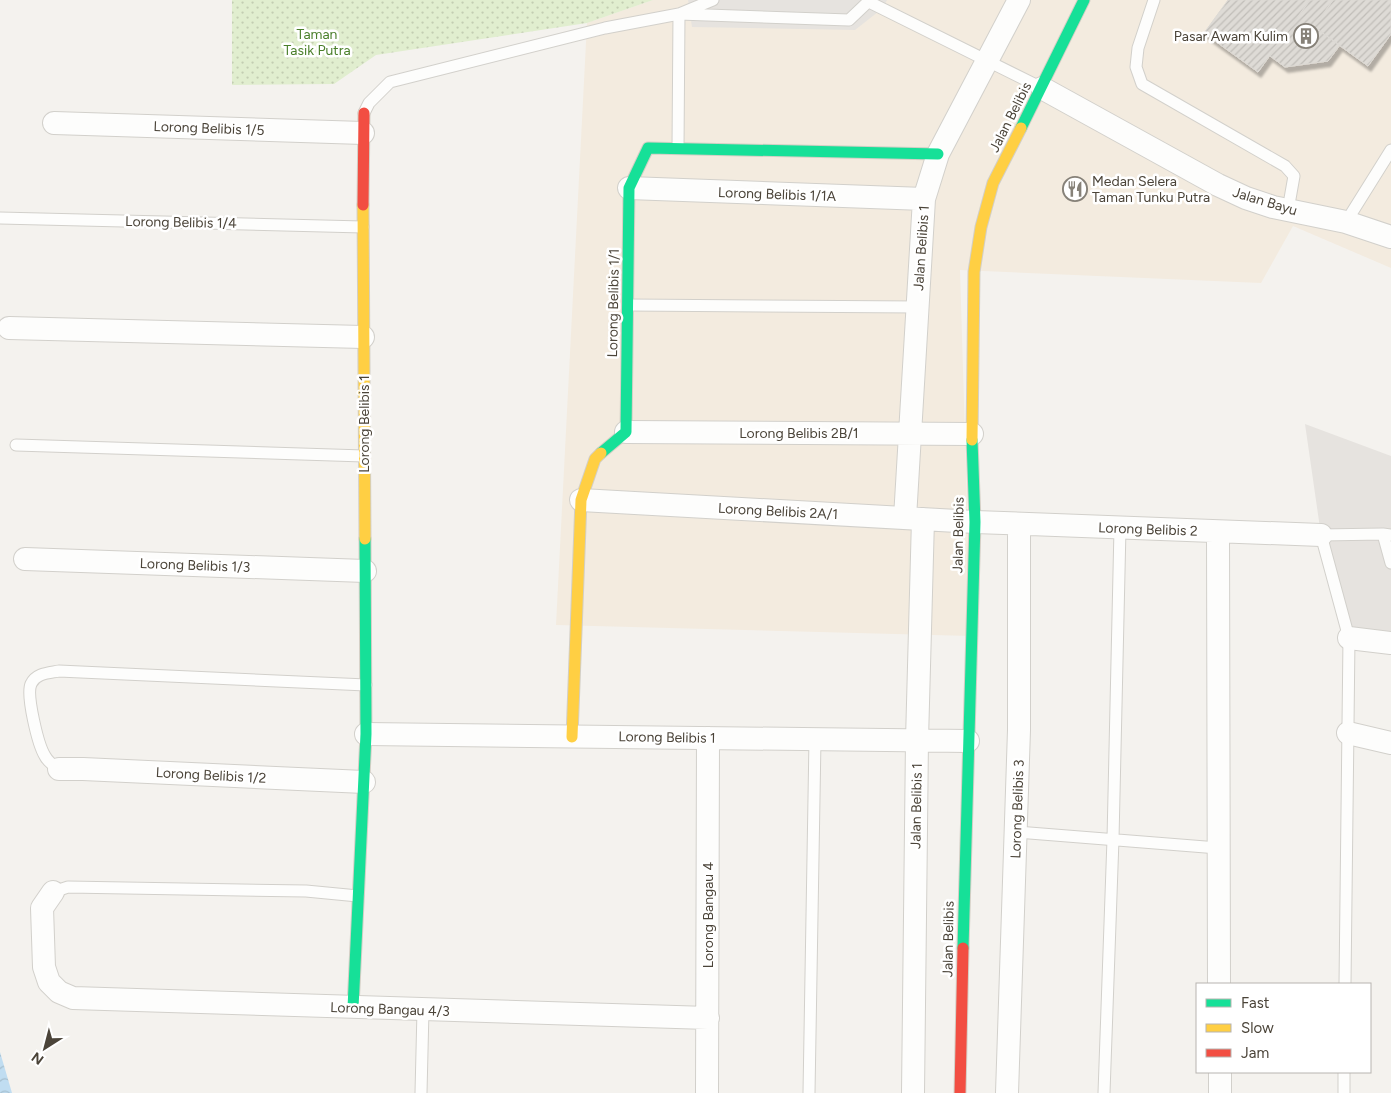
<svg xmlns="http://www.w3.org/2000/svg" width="1391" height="1093" font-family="Figtree,sans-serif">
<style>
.commercial{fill:#f3ebdf}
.park{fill:url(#park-dots)}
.parking{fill:#e6e3df}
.water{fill:url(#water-waves)}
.building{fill:url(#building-hatch);stroke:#dcd9d4;filter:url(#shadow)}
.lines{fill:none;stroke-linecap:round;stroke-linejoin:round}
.lane-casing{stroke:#d2d0cb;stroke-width:13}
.street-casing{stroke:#d2d0cb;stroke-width:24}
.fast-casing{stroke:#d3cfc5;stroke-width:13}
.slow-casing{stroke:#d3cfc5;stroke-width:13}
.jam-casing{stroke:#d3cfc5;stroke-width:13}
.lane{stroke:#fdfdfc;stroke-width:11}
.street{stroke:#fdfdfc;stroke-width:22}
.fast{stroke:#16e098;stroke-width:11}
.slow{stroke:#ffcf43;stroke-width:11}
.jam{stroke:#f24e42;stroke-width:11}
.labels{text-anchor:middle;stroke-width:5;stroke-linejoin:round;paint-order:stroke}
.park-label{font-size:14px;fill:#4a7f2a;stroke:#fff}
.poi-label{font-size:14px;fill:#4b4439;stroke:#fff;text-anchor:end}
.street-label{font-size:14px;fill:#4b4439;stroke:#fff}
</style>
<defs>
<pattern id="park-dots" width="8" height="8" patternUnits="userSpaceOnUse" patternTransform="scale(1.25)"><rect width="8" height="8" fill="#e1eecf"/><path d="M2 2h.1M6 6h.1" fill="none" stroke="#c3cdb2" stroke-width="1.8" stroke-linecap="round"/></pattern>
<pattern id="water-waves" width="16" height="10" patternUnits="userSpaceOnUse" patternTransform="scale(1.25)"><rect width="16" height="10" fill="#c0ddf1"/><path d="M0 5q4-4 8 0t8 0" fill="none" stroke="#a6bfcf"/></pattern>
<pattern id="building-hatch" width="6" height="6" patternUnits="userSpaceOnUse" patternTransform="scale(1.25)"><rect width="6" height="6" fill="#dedbd6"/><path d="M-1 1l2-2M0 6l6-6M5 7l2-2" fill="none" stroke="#c0bdb8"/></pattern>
<filter id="shadow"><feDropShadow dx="3" dy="5.5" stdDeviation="1" flood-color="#0004"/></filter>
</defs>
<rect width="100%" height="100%" fill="#f4f2ee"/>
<path class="commercial" d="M653 0H1391V268L1293 226 1261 283 960 270 971 636 556 625 587 23Z"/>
<path class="park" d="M232 0H653L587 23 376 55 334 84 232 85Z"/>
<path class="parking" d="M688 0H887L883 8 855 30 692 27Z
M1305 424 1391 456V643L1349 638 1321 535Z"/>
<path class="water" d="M0 1052 12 1093H0Z"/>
<path class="building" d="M1228 0H1310L1258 72 1204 33Z
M1310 0H1333L1314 27 1340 45 1328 61 1285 67 1270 56Z
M1333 0H1391V34L1368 66 1314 27Z"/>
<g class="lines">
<defs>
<path id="lane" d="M1154 0 1138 48 1136 67 1142 84 1285 166 1294 176 1288 210
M869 2 1042 88
M364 113 369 103 390 82 605 28 679 14 713 0
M678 148 679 14 849 20 870 0
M0 218 363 227
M1346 222 1391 150
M628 305 918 307
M16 445 364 456
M1383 534 1391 563
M59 769C54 766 48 762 45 756 38 745 26 695 31 684 36 673 49 673 59 671L366 685
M1017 832 1218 848
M53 892 68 887 306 891 358 896
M1345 984 1349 638 1321 535 1383 534 1391 535
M421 1093 423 1010
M809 1093 815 739
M1104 1093 1113 839 1120 528
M1344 1093V1072"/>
<path id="street" d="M1042 88 1218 185 1246 198 1273 207 1346 222 1391 237
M54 123 363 133
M629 188 924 199
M9 328 363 337
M626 432 972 434
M581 500 975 522 1321 535
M905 518 924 199 938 154 1019 0
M1218 532 1219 984
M25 559 365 571
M1349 638 1391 643
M1348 733 1391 743
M366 734 968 741
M59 769H83L364 782
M53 892 42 908 44 967 49 982 59 992 73 998 708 1018
M1220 1072V1093
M707 1093 708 738
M913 1093 917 740 923 519
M1007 1093 1019 730V524"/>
<path id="fast" d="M1021 128 1084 0
M601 453 626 432 629 188 648 148 938 154
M963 948 975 522 972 440
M353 1008 366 734 365 539"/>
<path id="slow" d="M363 205 365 539
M972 440 974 272 981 227 993 183 1021 128
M572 737 581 500 595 459 601 453"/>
<path id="jam" d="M363 205 364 113
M960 1093 963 948"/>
</defs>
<use href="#lane" class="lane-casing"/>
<use href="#street" class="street-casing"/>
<use href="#fast" class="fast-casing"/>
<use href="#slow" class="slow-casing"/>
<use href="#jam" class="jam-casing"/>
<use href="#lane" class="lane"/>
<use href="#street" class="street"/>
<use href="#fast" class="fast"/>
<use href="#slow" class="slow"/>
<use href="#jam" class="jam"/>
</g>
<defs>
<symbol id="building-ring" viewBox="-11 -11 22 22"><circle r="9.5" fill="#fff" stroke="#868178" stroke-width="1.5"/><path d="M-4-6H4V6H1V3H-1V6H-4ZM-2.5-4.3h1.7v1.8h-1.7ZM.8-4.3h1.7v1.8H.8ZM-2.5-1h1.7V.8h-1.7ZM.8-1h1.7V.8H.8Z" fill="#868178"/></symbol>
<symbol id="restaurant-ring" viewBox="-11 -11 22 22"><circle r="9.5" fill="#fff" stroke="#868178" stroke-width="1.5"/><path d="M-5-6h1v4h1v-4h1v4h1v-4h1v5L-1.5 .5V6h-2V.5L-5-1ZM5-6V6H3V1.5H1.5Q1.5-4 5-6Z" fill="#868178"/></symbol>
</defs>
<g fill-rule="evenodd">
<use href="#building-ring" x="1292" y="22" width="28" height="28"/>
<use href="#restaurant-ring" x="1061" y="175" width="28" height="28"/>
</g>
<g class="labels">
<g class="park-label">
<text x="317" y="39">Taman<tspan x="317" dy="16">Tasik Putra</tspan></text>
</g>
<g class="poi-label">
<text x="1288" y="41">Pasar Awam Kulim</text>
<text x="1092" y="186" text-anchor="start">Medan Selera<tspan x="1092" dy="16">Taman Tunku Putra</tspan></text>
</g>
<g class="street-label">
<text transform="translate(1010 117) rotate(-63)" y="5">Jalan Belibis</text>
<text transform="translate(209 128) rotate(2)" y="5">Lorong Belibis 1/5</text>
<text transform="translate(777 194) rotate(2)" y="5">Lorong Belibis 1/1A</text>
<text transform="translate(1265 201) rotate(17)" y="5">Jalan Bayu</text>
<text transform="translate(181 222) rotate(1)" y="5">Lorong Belibis 1/4</text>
<text transform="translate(921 248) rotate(-86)" y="5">Jalan Belibis 1</text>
<text transform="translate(613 303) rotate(-89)" y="5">Lorong Belibis 1/1</text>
<text transform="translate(364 424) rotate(-90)" y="5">Lorong Belibis 1</text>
<text x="799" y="438">Lorong Belibis 2B/1</text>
<text transform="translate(778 511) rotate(3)" y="5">Lorong Belibis 2A/1</text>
<text transform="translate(1148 529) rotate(2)" y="5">Lorong Belibis 2</text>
<text transform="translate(958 535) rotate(-89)" y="5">Jalan Belibis</text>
<text transform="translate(195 565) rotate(2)" y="5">Lorong Belibis 1/3</text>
<text transform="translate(667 737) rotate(1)" y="5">Lorong Belibis 1</text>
<text transform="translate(211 775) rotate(3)" y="5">Lorong Belibis 1/2</text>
<text transform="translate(916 806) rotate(-89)" y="5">Jalan Belibis 1</text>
<text transform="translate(1017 809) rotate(-88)" y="5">Lorong Belibis 3</text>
<text transform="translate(708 915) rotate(-90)" y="5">Lorong Bangau 4</text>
<text transform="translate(948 939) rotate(-89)" y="5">Jalan Belibis</text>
<text transform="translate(390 1009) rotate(2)" y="5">Lorong Bangau 4/3</text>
</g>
</g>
<rect x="1196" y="983" width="175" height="90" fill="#ffffff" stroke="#b7b4b0"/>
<rect x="1206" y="999" width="25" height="8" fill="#16e098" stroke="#b7b4b0"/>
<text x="1241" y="1008" font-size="15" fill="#4b4439">Fast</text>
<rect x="1206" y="1024" width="25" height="8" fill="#ffcf43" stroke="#b7b4b0"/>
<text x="1241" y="1033" font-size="15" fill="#4b4439">Slow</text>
<rect x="1206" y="1049" width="25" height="8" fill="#f24e42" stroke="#b7b4b0"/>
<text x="1241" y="1058" font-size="15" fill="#4b4439">Jam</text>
<g transform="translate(45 1048) rotate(216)" stroke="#ffffff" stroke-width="4" paint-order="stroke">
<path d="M0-4L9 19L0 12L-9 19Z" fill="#4b4439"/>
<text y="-8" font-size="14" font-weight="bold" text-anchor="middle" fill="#4b4439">N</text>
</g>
</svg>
